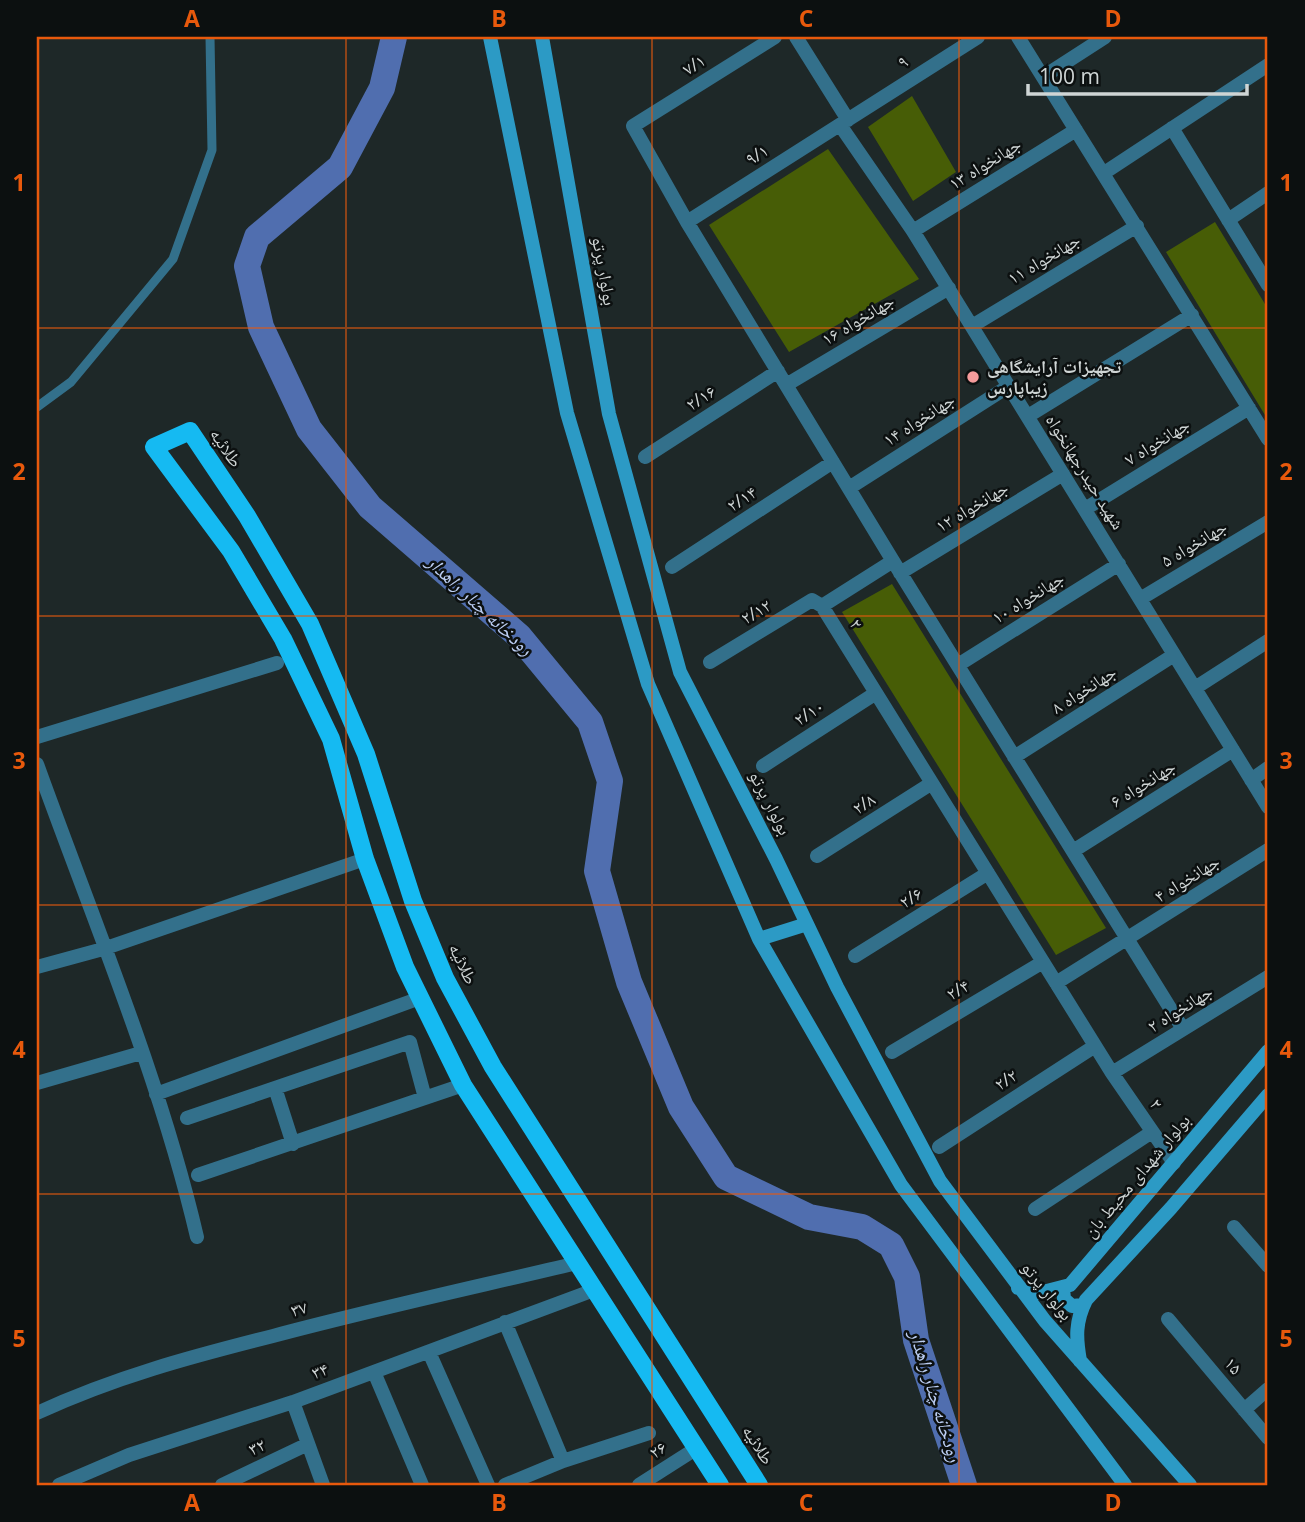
<svg xmlns="http://www.w3.org/2000/svg" width="1305" height="1522" font-family="'Open Sans','Noto Naskh Arabic',sans-serif">
<style>
.forest{fill:#475d06}
.lines{fill:none;stroke-linecap:round;stroke-linejoin:round}
.river{stroke:#506eaf;stroke-width:26}
.lane{stroke:#33708b;stroke-width:9}
.street{stroke:#33708b;stroke-width:14}
.secondary{stroke:#2c9ac5;stroke-width:14}
.primary{stroke:#15baf2;stroke-width:18}
.grid{fill:none;stroke:#e8590c;stroke-width:2;stroke-opacity:0.55}
.poi-dot{fill:#f59b9b;stroke:#0c1010;stroke-width:2.5}
.labels{text-anchor:middle;stroke-width:5;stroke-linejoin:round;paint-order:stroke}
.street-label{font-size:18px;fill:#cfd5d5;stroke:#0c1010}
.poi-label{font-size:18px;font-weight:bold;fill:#cfd5d5;stroke:#0c1010;text-anchor:start}
.water-label{font-size:19px;font-style:italic;fill:#bbcdf2;stroke:#0c1010}
.neatline{fill:none;stroke:#e8590c;stroke-width:2.5}
.grid-label{font-size:23px;text-anchor:middle;font-weight:bold;fill:#e8590c}
</style>
<rect width="100%" height="100%" fill="#1e2828"/>
<path class="forest" d="M912 96 956 172 913 201 868 127Z
M828 149 919 279 789 352 709 225Z
M1215 222 1268 309V420L1166 252Z
M892 584 1106 928 1056 955 842 612Z"/>
<g class="lines">
<path class="river" d="M394 37 382 88 340 167 257 237 247 266 261 327 309 429 370 507 519 636 590 722 610 781 597 871 629 982 681 1107 726 1177 809 1217 862 1227 891 1245 907 1277 916 1340 964 1485"/>
<path class="lane" d="M37 407 71 382 173 259 212 150 210 37"/>
<path class="street" d="M775 37 633 126 687 222 893 561 822 606 1112 1073 1174 1163
M796 37 848 120
M1018 37 1268 439
M1043 77 1105 37
M840 125 913 231 1268 807
M1172 128 1268 285
M1104 173 1268 65
M1228 220 1268 193
M687 222 978 37
M913 231 1076 130
M972 326 1137 226
M786 385 949 288
M1028 416 1192 315
M645 457 778 371
M849 488 1009 386
M1085 509 1249 408
M893 561 1183 1029
M672 567 833 462
M900 573 1063 474
M1140 599 1268 522
M710 662 812 600 822 606
M958 665 1119 564
M1195 688 1268 641
M37 737 277 663
M1014 757 1174 655
M37 764C93 920 159 1075 197 1237
M763 766 876 693
M1251 780 1268 768
M1073 851 1233 750
M817 856 932 783
M855 956 988 873
M37 967 103 949 365 859
M1056 983 1268 850
M892 1052 1043 962
M1112 1073 1268 977
M37 1083 141 1053
M275 1088 293 1144
M156 1094 420 998
M187 1118 410 1042 425 1098
M939 1147 1095 1046
M198 1175 463 1085
M1035 1209 1152 1132
M1234 1227 1268 1266
M1168 1319 1268 1438
M505 1322 563 1461
M429 1352 488 1485
M374 1372 422 1485
M293 1402 323 1485
M1244 1410 1268 1389
M37 1413C115 1377 190 1357 273 1336 374 1309 476 1287 577 1263
M59 1485 129 1455 293 1402 594 1290
M222 1485 308 1444
M505 1485 563 1461 649 1433
M639 1485 697 1448"/>
<path class="secondary" d="M490 37 567 413 648 684 759 939 901 1185 1125 1485
M542 37 609 414 680 672 776 859 837 987 940 1181 1045 1321 1190 1485
M759 939 807 924
M1018 1288 1039 1293 1070 1285 1268 1051
M1063 1288 1064 1299 1072 1306 1083 1305
M1080 1361C1076 1338 1075 1322 1086 1300L1171 1208 1268 1095"/>
<path class="primary" d="M720 1485 463 1085 405 967 365 859 331 739 283 639 231 551 154 447 190 431 247 516 310 624 366 754 413 901 445 978 493 1067 759 1485"/>
</g>
<path class="grid" d="M346 37V1485M652 37V1485M959 37V1485M37 328H1268M37 616H1268M37 905H1268M37 1194H1268"/>
<circle class="poi-dot" cx="973" cy="377" r="7"/>
<g class="labels">
<g class="street-label">
<text transform="translate(903 62) rotate(-33)" y="6">۹</text>
<text transform="translate(694 65) rotate(-32)" y="6">۷/۱</text>
<text transform="translate(757 155) rotate(-32)" y="6">۹/۱</text>
<text transform="translate(985 164) rotate(-32)" y="6">جهانخواه ۱۳</text>
<text transform="translate(1044 259) rotate(-31)" y="6">جهانخواه ۱۱</text>
<text transform="translate(604 271) rotate(80)" y="6">بولوار پرتو</text>
<text transform="translate(858 320) rotate(-31)" y="6">جهانخواه ۱۶</text>
<text transform="translate(701 398) rotate(-33)" y="6">۲/۱۶</text>
<text transform="translate(919 420) rotate(-33)" y="6">جهانخواه ۱۴</text>
<text transform="translate(1157 442) rotate(-32)" y="6">جهانخواه ۷</text>
<text transform="translate(226 448) rotate(56)" y="6">طلائیه</text>
<text transform="translate(1085 472) rotate(58)" y="6">شهید حیدرجهانخواه</text>
<text transform="translate(742 499) rotate(-33)" y="6">۲/۱۴</text>
<text transform="translate(972 507) rotate(-31)" y="6">جهانخواه ۱۲</text>
<text transform="translate(1194 544) rotate(-31)" y="6">جهانخواه ۵</text>
<text transform="translate(1028 598) rotate(-32)" y="6">جهانخواه ۱۰</text>
<text transform="translate(756 612) rotate(-31)" y="6">۲/۱۲</text>
<text transform="translate(856 624) rotate(58)" y="6">۲</text>
<text transform="translate(1084 690) rotate(-33)" y="6">جهانخواه ۸</text>
<text transform="translate(809 713) rotate(-33)" y="6">۲/۱۰</text>
<text transform="translate(1143 784) rotate(-32)" y="6">جهانخواه ۶</text>
<text transform="translate(770 803) rotate(63)" y="6">بولوار پرتو</text>
<text transform="translate(864 804) rotate(-33)" y="6">۲/۸</text>
<text transform="translate(1187 879) rotate(-32)" y="6">جهانخواه ۴</text>
<text transform="translate(911 898) rotate(-32)" y="6">۲/۶</text>
<text transform="translate(463 964) rotate(65)" y="6">طلائیه</text>
<text transform="translate(958 990) rotate(-31)" y="6">۲/۴</text>
<text transform="translate(1180 1009) rotate(-32)" y="6">جهانخواه ۲</text>
<text transform="translate(1006 1080) rotate(-33)" y="6">۲/۲</text>
<text transform="translate(1156 1104) rotate(56)" y="6">۲</text>
<text transform="translate(1137 1176) rotate(-50)" y="6">بولوار شهدای محیط بان</text>
<text transform="translate(1047 1291) rotate(51)" y="6">بولوار پرتو</text>
<text transform="translate(299 1309) rotate(-15)" y="6">۳۷</text>
<text transform="translate(1233 1366) rotate(50)" y="6">۱۵</text>
<text transform="translate(320 1371) rotate(-20)" y="6">۳۴</text>
<text transform="translate(758 1445) rotate(58)" y="6">طلائیه</text>
<text transform="translate(257 1447) rotate(-26)" y="6">۳۲</text>
<text transform="translate(658 1450) rotate(-33)" y="6">۲۶</text>
</g>
<g class="poi-label">
<text x="987" y="373">تجهیزات آرایشگاهی<tspan x="987" dy="21">زیباپارس</tspan></text>
</g>
<g class="water-label">
<text transform="translate(480 605) rotate(43)" y="7">رودخانه چنار راهدار</text>
<text transform="translate(936 1396) rotate(73)" y="7">رودخانه چنار راهدار</text>
</g>
</g>
<rect width="1305" height="1522" fill="none" stroke="#0c1010" stroke-width="77"/>
<path d="M1028 84v10h219v-10" fill="none" stroke="#cfd5d5" stroke-width="3.5"/>
<text x="1039" y="84" font-size="21" fill="#cfd5d5" stroke="#0c1010" stroke-width="5" paint-order="stroke">100 m</text>
<rect x="38" y="38" width="1228" height="1446" class="neatline"/>
<g class="grid-label">
<text x="192" y="27">A</text>
<text x="499" y="27">B</text>
<text x="806" y="27">C</text>
<text x="1113" y="27">D</text>
<text x="19" y="191">1</text>
<text x="1286" y="191">1</text>
<text x="19" y="480">2</text>
<text x="1286" y="480">2</text>
<text x="19" y="769">3</text>
<text x="1286" y="769">3</text>
<text x="19" y="1058">4</text>
<text x="1286" y="1058">4</text>
<text x="19" y="1347">5</text>
<text x="1286" y="1347">5</text>
<text x="192" y="1511">A</text>
<text x="499" y="1511">B</text>
<text x="806" y="1511">C</text>
<text x="1113" y="1511">D</text>
</g>
</svg>
